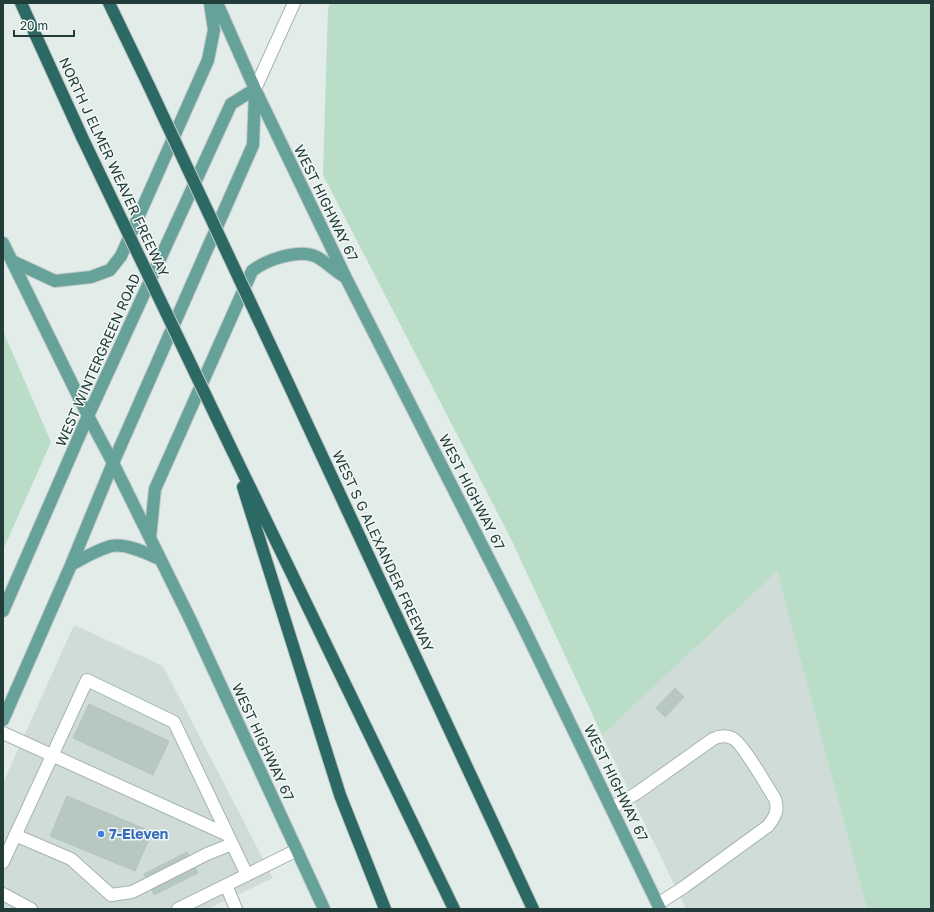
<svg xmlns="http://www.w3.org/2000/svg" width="934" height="912" font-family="'Golos Text',sans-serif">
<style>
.built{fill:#d0dcd8}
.green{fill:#baddc8}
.building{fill:#b7c7c2;stroke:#b4c6c0}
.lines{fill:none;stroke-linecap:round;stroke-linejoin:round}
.minor-casing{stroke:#a5b4b1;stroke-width:14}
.major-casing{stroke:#c1c9c8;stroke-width:14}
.highway-casing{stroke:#c1c9c8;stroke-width:14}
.minor{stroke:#fff;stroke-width:12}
.major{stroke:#66a299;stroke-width:12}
.highway{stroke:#2d6964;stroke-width:12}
.highway-bridge-casing{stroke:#c1c9c8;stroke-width:14;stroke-linecap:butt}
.highway-bridge{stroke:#2d6964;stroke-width:12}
.shop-dot{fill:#3f7fe0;stroke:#f2f8f6;stroke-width:1.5}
.labels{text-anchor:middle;stroke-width:3;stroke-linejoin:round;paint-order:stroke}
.street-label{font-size:14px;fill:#223d39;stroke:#f2f8f6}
.shop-label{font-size:14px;font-weight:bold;fill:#366cbe;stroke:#f2f8f6;text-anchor:start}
</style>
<rect width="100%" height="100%" fill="#e2ece9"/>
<path class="built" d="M777 570 867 909H686L602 735Z
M74 625 163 666 273 878 208 909H3V783Z"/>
<path class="green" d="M330 3H931V909H867L777 571 602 735 511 539 323 175 328 8Z
M3 331 51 442 3 550Z"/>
<path class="building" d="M675 688 684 697 665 717 656 708Z
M89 704 169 741 153 775 73 738Z
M67 796 152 832 135 871 50 836Z
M187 852 198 873 154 895 144 874Z"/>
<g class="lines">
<defs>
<path id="minor" d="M255 89 294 3
M3 733 228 835
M611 808 637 793 713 739C719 736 725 735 732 738 742 742 768 788 775 799 779 810 775 817 768 826L684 887 658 904
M15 835 71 859 111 895 132 892 207 854 232 844
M3 862 87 680 174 722 247 875
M226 885 236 909
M3 894 31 909
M178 909 297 850"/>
<path id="major" d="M217 3 255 89 346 278 521 622 660 909
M3 243 88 416 113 463 191 621 324 909
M12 261 55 281 91 277 110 270 121 256 208 60 214 30 210 3
M150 538 155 489 252 271C266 260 299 248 317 257 326 262 335 271 345 277
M71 565C83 558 97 550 111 546 126 543 147 553 161 560
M3 611 88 416 231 104 255 89
M3 720 71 565 113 463 253 145 255 91"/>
<path id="highway" d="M21 3 82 137
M109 3 149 86
M282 370 533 909
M230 446 454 909
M243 487 340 795 385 909"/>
</defs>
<use href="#minor" class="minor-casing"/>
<use href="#major" class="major-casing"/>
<use href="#highway" class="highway-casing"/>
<use href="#minor" class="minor"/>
<use href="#major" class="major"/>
<use href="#highway" class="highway"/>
<defs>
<path id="highway-bridge" d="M149 86 282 370
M82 137 230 446"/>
</defs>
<use href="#highway-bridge" class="highway-bridge-casing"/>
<use href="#highway-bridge" class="highway-bridge"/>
</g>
<circle class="shop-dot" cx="101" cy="834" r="4"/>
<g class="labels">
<g class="street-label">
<text transform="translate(114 167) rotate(65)" y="5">NORTH J ELMER WEAVER FREEWAY</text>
<text transform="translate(326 203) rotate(64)" y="5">WEST HIGHWAY 67</text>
<text transform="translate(98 360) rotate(-66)" y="5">WEST WINTERGREEN ROAD</text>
<text transform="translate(472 492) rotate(63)" y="5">WEST HIGHWAY 67</text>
<text transform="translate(383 551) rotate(65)" y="5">WEST S G ALEXANDER FREEWAY</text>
<text transform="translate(263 742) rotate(65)" y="5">WEST HIGHWAY 67</text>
<text transform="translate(616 783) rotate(64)" y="5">WEST HIGHWAY 67</text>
</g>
<g class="shop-label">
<text x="109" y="839">7-Eleven</text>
</g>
</g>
<rect width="934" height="912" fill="none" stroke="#223d39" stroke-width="8"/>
<path d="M14 30v6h60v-6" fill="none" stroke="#223d39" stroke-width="2"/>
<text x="20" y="30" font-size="12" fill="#223d39" stroke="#f2f8f6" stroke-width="3" paint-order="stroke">20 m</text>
</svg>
